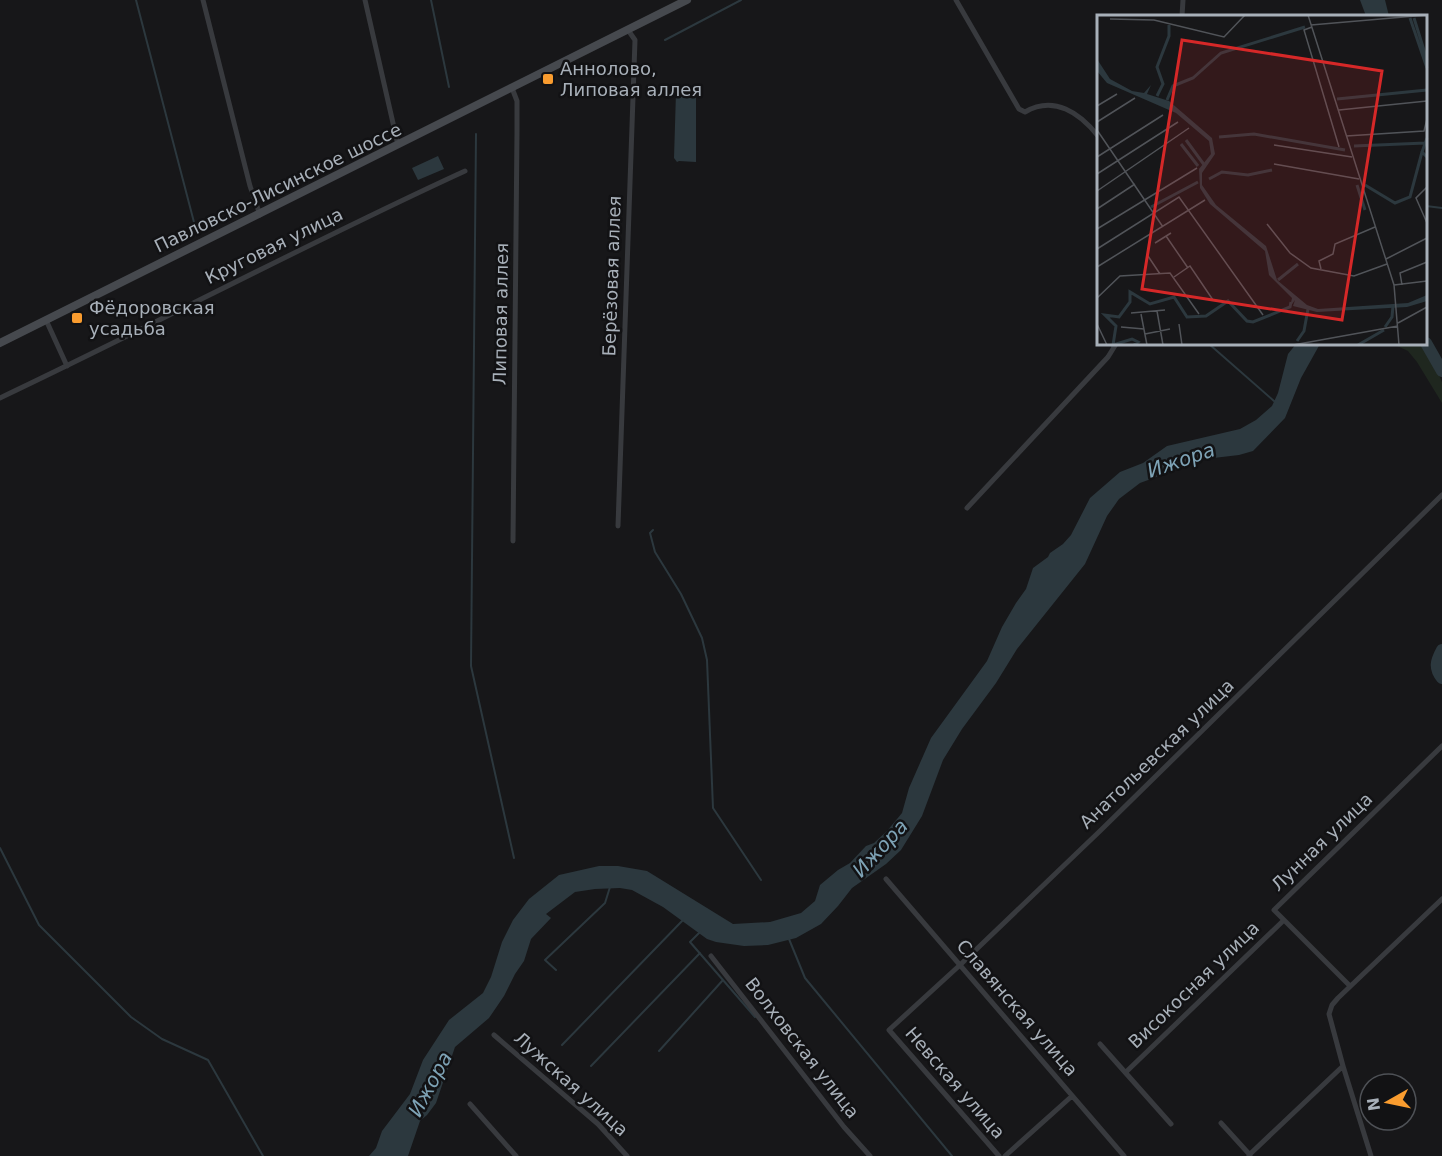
<svg xmlns="http://www.w3.org/2000/svg" width="1442" height="1156" font-family="'DejaVu Sans',sans-serif">
<style>
.green{fill:#1f271f}
.water{fill:#2c383e}
.lines{fill:none;stroke-linecap:round;stroke-linejoin:round}
.stream{stroke:#2c383e;stroke-width:2}
.river{stroke:#2c383e;stroke-width:12}
.minor{stroke:#383a3e;stroke-width:5}
.secondary{stroke:#46494e;stroke-width:8}
.poi-dot{fill:#f99c2f;stroke:#121214;stroke-width:2}
.labels{text-anchor:middle;stroke-width:5;stroke-linejoin:round;paint-order:stroke}
.poi-label{font-size:18px;fill:#a8b0b9;stroke:#121214;text-anchor:start}
.street-label{font-size:18px;fill:#a8b0b9;stroke:#121214}
.water-label{font-size:20px;font-style:italic;fill:#7ea3b6;stroke:#121214}
.inset-river{fill:none;stroke:#2c383e;stroke-width:3}
.inset-road{fill:none;stroke:#515459;stroke-width:1.5}
.view{fill:#d62828;fill-opacity:0.15;stroke:#d62828;stroke-width:3}
.inset-edge{fill:none;stroke:#a8b0b9;stroke-width:3}
</style>
<rect width="100%" height="100%" fill="#171719"/>
<path class="green" d="M1393 344H1421L1436 368 1442 382V403L1417 362 1408 351Z"/>
<path class="water" d="M1360 0H1385L1389 16H1366Z
M679 90 696 92V162L679 161 677 162 674 158 676 92Z
M438 156 444 169 418 180 412 168Z
M1296 344H1320L1301 378 1285 418 1253 451 1239 455 1205 459 1140 483 1119 499 1107 516 1085 564 1017 649 996 683 962 729 943 760 922 816 901 850 886 864 852 888 838 906 821 924 796 938 768 945 744 946 716 942 707 939 663 907 632 890 620 888 595 889 575 892 546 914 551 918 531 939 524 961 515 974 504 996 489 1018 455 1047 436 1103 427 1115 420 1121 408 1156H369L376 1148 382 1131 410 1094 423 1060 449 1020 483 993 491 977 502 942 513 920 529 899 559 875 599 866H618L647 871 733 924 770 922 801 913 815 901 820 885 838 870 850 863 866 846 874 843 887 831 902 813 909 788 931 738 987 661 1002 627 1016 603 1026 589 1033 568 1048 557 1050 553 1063 544 1071 535 1090 498 1120 472 1143 463 1167 446 1240 429 1256 420 1272 406 1278 393 1288 354Z"/>
<g class="lines">
<path class="stream" d="M136 0 195 226
M431 0 449 87
M665 40 741 0
M476 134 471 666 514 858
M1426 206 1442 208
M1209 344 1274 401
M653 530 650 533 655 552 681 594 702 638 707 660 713 808 761 880
M0 848 39 925 131 1017 162 1039 208 1060 263 1156
M701 931 690 942 755 1017
M789 939 805 978 952 1156
M556 970 545 960 605 903 610 887
M562 1045 683 920
M659 1051 723 980
M591 1066 700 953"/>
<path class="river" d="M1426 343 1442 371
M1442 650C1436 661 1434 668 1442 678"/>
<path class="minor" d="M203 0 250 186 260 215
M365 0 398 145
M956 0 1019 109 1025 112C1054 95 1080 113 1098 136
M1182 16 1183 0
M512 88 517 101V132L513 541
M46 320 67 366
M0 398C156 324 308 243 465 171
M967 508 1108 357 1116 344
M618 526 635 40 628 30
M886 879 1124 1156
M711 956 844 1127 870 1156
M1350 986 1274 910 1442 746
M494 1035 598 1124 627 1156
M1100 1044 1171 1124
M1126 1072 1284 920
M470 1104 516 1156
M1221 1123 1250 1155
M1249 1155 1343 1066
M999 1156 889 1030 960 965 1101 830 1442 495
M1005 1156 1072 1096
M1371 1156 1343 1066 1329 1014 1332 1005 1338 998 1442 899"/>
<path class="secondary" d="M0 343 687 0"/>
</g>
<g class="poi-dot">
<rect x="542" y="73" width="12" height="12" rx="3"/>
<rect x="71" y="312" width="12" height="12" rx="3"/>
</g>
<g class="labels">
<g class="poi-label">
<text x="560" y="75">Аннолово,<tspan x="560" dy="21">Липовая аллея</tspan></text>
<text x="89" y="314">Фёдоровская<tspan x="89" dy="21">усадьба</tspan></text>
</g>
<g class="street-label">
<text transform="translate(278 188) rotate(-26)" y="6">Павловско-Лисинское шоссе</text>
<text transform="translate(274 246) rotate(-26)" y="6">Круговая улица</text>
<text transform="translate(612 276) rotate(-88)" y="6">Берёзовая аллея</text>
<text transform="translate(501 314) rotate(-89)" y="6">Липовая аллея</text>
<text transform="translate(1157 754) rotate(-44)" y="6">Анатольевская улица</text>
<text transform="translate(1322 842) rotate(-44)" y="6">Лунная улица</text>
<text transform="translate(1194 985) rotate(-44)" y="6">Високосная улица</text>
<text transform="translate(1017 1008) rotate(49)" y="6">Славянская улица</text>
<text transform="translate(802 1048) rotate(52)" y="6">Волховская улица</text>
<text transform="translate(955 1083) rotate(49)" y="6">Невская улица</text>
<text transform="translate(571 1084) rotate(42)" y="6">Лужская улица</text>
</g>
<g class="water-label">
<text transform="translate(1181 460) rotate(-19)" y="7">Ижора</text>
<text transform="translate(880 848) rotate(-47)" y="7">Ижора</text>
<text transform="translate(430 1084) rotate(-62)" y="7">Ижора</text>
</g>
</g>
<g transform="translate(1097 15)">
<rect width="330" height="330" fill="#171719"/>
<path d="M0 44 13 64 35 76 47 78 54 70 50 79 72 86 115 123 118 139 105 158V170L119 190 169 231 180 265 210 290 221 294 311 288 330 280V286L310 292 220 297 196 291 198 285 193 292 195 283 172 260 168 236 113 189 103 173 102 154 114 139 112 126 79 98 10 68 0 56Z" fill="#2c383e"/>
<path class="inset-river" d="M313 3 330 53M317 3 330 45M60 81 66 69 60 52 72 21V10M240 84 330 75M70 85 76 71 96 63 124 38 208 12M122 122 157 119 248 135M330 123 325 137 330 142M89 125 108 151M84 129 101 151M257 131 328 128M112 164 125 157 151 160 175 155M260 170 268 195M268 170 298 188 313 182 325 137M54 192 101 167M181 265 201 249M288 312 295 302 296 291M200 326 207 316 211 294M37 330 41 327 35 324 16 330 19 311 8 300 22 302 33 287V277L53 289 77 282 90 302 109 301 131 286 150 306 156 307 193 292 194 287M261 330 287 315"/>
<path class="inset-road" d="M211 0 297 270 302 330M13 4 57 5 127 22 148 0M214 10 330 0M215 12 207 15 242 132M0 91 20 79M242 95 330 86M0 107 38 83M0 115 66 212M249 121 327 116 330 104M177 130 255 142M0 142 66 100M177 149 262 164M0 159 81 107M330 172 319 183 330 208M0 176 92 113M0 194 38 169M170 209 193 238 214 253 257 261 290 249M0 214 100 153M69 221 91 253M58 228 74 218M0 234 82 182 166 300M51 241 63 259M289 244 330 223M0 252 108 185M224 254 222 246 236 239 238 229 278 212M77 262 93 251 116 285M297 270 330 266M305 270 303 258 330 247M0 283 23 261 73 258 102 299M60 296 66 330M34 298 68 295M44 299 50 330M301 308 330 292M0 309 10 330M82 309 85 330M24 312 47 314M48 319 73 314M196 330 301 311"/>
<path class="view" d="M85 25 285 56 245 305 45 274Z"/>
<rect width="330" height="330" class="inset-edge"/>
</g>
<g transform="translate(1388 1102) rotate(261)"><circle r="28" fill="#121214" stroke="#4e5156" stroke-width="1.5"/>
<path d="M0-4.5L10 22L0 15L-10 22Z" fill="#f99c2f"/>
<text y="-9" font-size="16" font-weight="bold" text-anchor="middle" fill="#a8b0b9">N</text>
</g>
</svg>
